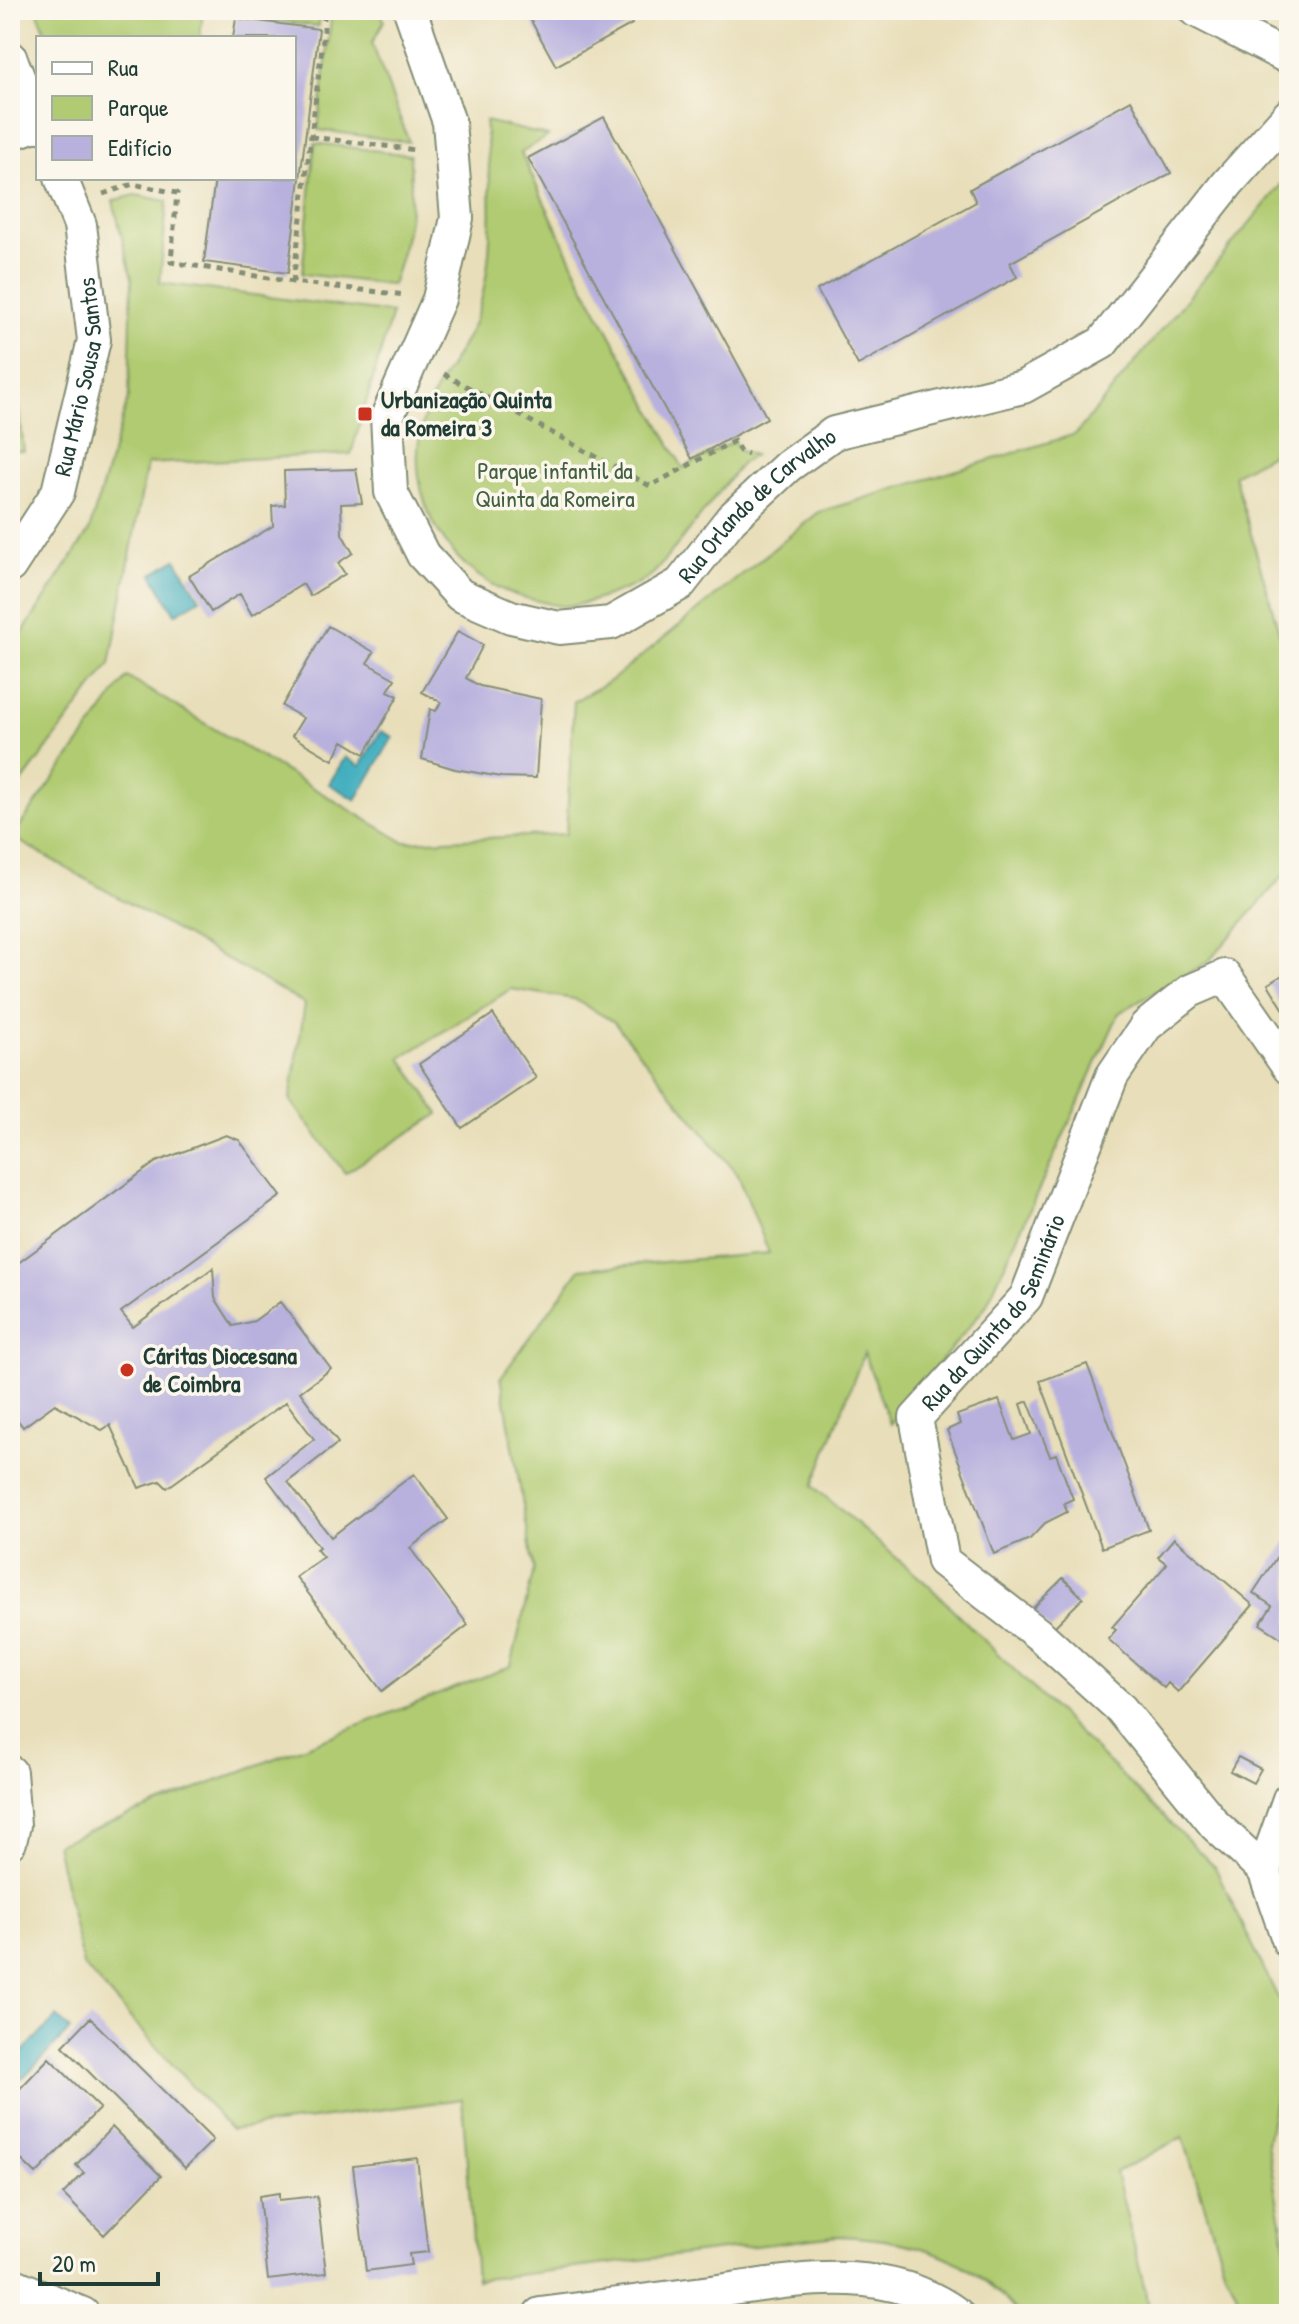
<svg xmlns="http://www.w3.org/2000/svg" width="1299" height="2324" font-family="'Patrick Hand',sans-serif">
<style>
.green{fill:#b0cb71;stroke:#688452;stroke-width:2}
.water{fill:#42afbf;stroke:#30767a;stroke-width:2}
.building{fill:#b8b1de}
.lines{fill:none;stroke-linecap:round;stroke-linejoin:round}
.street-casing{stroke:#848e76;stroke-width:36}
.path{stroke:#848e76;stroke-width:5;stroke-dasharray:6 6;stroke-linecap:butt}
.street{stroke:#fff;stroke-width:32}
.poi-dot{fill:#c8321e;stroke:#fbf7ec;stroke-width:3}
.labels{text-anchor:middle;stroke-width:7;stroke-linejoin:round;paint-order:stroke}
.street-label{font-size:24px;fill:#1f3d34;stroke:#fbf7ec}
.poi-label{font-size:24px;font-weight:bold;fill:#1f3d34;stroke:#fbf7ec;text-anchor:start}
.park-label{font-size:24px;fill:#436043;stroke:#fbf7ec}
</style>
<rect width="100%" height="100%" fill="#fbf7ec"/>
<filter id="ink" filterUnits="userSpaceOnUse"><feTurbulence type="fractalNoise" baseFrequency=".0125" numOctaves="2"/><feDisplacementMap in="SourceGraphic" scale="16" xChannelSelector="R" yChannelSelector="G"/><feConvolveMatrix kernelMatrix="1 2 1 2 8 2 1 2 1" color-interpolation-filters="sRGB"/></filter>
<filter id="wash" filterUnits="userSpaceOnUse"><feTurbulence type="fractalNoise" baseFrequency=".006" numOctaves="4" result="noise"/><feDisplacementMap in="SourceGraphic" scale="32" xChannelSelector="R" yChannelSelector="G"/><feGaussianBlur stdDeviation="1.8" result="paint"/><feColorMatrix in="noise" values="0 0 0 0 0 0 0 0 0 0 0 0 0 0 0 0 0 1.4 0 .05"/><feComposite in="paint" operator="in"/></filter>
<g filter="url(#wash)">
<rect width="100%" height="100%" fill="#e8deb9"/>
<path class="green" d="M37 10H203L200 38H48Z
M266 10H317L319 26 240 17Z
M332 10H380L384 21 372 43 409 142 318 130Z
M485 121 548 136 521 153 585 288 683 468 734 441 740 451 754 455 742 463C719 491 697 521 674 549 666 557 659 570 650 576 634 588 584 606 564 606 555 606 544 602 534 600 453 585 397 495 425 415 438 376 468 347 479 308 496 252 491 178 485 121Z
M315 143 410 155C413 209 409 235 392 285L302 274Z
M1289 175V444L1234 475 1289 667V869L1209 961 1119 1013 986 1306 890 1424 864 1353 813 1486 928 1585 1215 1867 1289 2021 1267 2144 1289 2266V2314H1247L1224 2268 1183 2137 1116 2172 1151 2314H1018C968 2253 913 2239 837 2236L476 2280 462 2099 231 2130 83 1965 56 1844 511 1666 534 1569 501 1377 580 1269 769 1253 738 1175 614 1022 574 999 511 989 401 1058 439 1114 345 1173 290 1100 305 1004 12 837 127 677 404 842 566 834 574 701 612 680 819 512 1076 434Z
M135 195 167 201 160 283 392 313 351 454 147 464 110 664 10 798V652L89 531 129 396 132 278 113 201Z
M10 334 24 451H10Z"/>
<path class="water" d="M176 559 200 599 175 614 152 574Z
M381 731 393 737 356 800 329 784 345 757 360 766Z
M57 2017 70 2030 22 2079 10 2064Z"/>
<g id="blocks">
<path class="building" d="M525 10H624L632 24 556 66Z
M236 18 319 29 288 273 204 262 215 178H294V38H233Z
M1131 100 1171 173 1010 263 1017 277 858 365 817 290 976 202 970 189Z
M604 117 767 418 692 459 528 158Z
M356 469 362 503 341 504 342 534 353 553 338 563 345 574 310 596 303 584 252 615 240 594 211 612 189 576 273 526 272 506 285 505 284 471Z
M328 626 374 652 367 663 395 679 388 691 398 696 365 754 343 741 333 760 292 736 303 718 282 706Z
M458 631 483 645 466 678 480 686 541 699 536 778 501 777 455 769 422 759 430 709 436 711 441 702 422 692Z
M1289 971V1018L1268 984Z
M493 1014 536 1078 462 1128 419 1064Z
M226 1135 239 1140 281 1196 121 1312 133 1327 213 1268 215 1298 233 1326 254 1321 280 1302 331 1369 300 1392 338 1443 288 1482 331 1537 414 1474 448 1519 410 1548 468 1625 382 1691 296 1577 323 1557 316 1549 319 1547 266 1477 314 1439 286 1402 167 1488 160 1481 139 1488 110 1425 102 1430 55 1404 23 1427 10 1410V1269L156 1162Z
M1087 1364 1149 1530 1102 1548 1040 1381Z
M999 1400 1014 1440 1031 1434 1021 1404 1028 1401 1050 1456 1056 1454 1073 1499 1064 1503 1067 1512 1045 1523 1030 1539 994 1554 947 1430 960 1424 957 1415Z
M1174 1538 1253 1605 1178 1692 1168 1683 1164 1688 1108 1639 1116 1630 1112 1627 1167 1564 1158 1557Z
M1289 1538V1643L1260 1624 1272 1606 1253 1593Z
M1063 1578 1083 1598 1051 1630 1031 1610Z
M1238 1757 1261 1769 1253 1783 1230 1771Z
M90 2018 213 2140 185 2168 63 2046Z
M49 2058 100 2108 36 2174 10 2149V2106L13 2103 10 2099Z
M112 2127 161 2176 104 2235 63 2194 84 2173 76 2165Z
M417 2158 428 2252 409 2254 411 2265 366 2271 353 2166Z
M279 2193V2200L317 2196 326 2273 268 2280 259 2196Z"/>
</g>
</g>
<g filter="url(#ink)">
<use href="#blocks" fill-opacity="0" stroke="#848e76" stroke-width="2"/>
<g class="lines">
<defs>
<g id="street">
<path id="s1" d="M410 10 449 122 457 218 439 299 387 417 391 492 423 555 460 595 511 617 559 628 611 623 680 584 731 519 788 466 834 433 1023 387 1102 343 1228 183 1289 115"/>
<path d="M1195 10 1289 58"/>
<path d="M10 57 38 126"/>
<path d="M10 134 37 124"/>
<path id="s2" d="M10 566 58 492 94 340 80 225 61 178"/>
<path d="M10 1772 14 1825 10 1842"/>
<path d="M1289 1799 1264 1870 1289 1942"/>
<path id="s3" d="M1264 1870 1215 1825 1121 1709 1042 1637 943 1561 916 1418 1026 1297 1112 1076 1146 1026 1190 991 1225 976 1289 1068"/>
<path d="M10 2283 83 2314"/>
<path d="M540 2314C594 2307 649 2300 703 2293 788 2282 882 2259 957 2314"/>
</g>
</defs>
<use href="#street" class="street-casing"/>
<path class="path" d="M311 137 417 150
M103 194 133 184 177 193 171 262 293 282 405 295
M293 282 324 31V10
M444 374 650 486 734 441 740 451 748 454"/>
<use href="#street" class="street"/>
</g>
</g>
<g class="poi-dot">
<rect x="357" y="406" width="16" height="16" rx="4"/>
<circle cx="127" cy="1370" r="8"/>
</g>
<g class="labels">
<g class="street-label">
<text dy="8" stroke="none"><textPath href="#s2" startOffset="206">Rua Mário Sousa Santos</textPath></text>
<text dy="8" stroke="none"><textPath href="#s1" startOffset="974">Rua Orlando de Carvalho</textPath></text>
<text dy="8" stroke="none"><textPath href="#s3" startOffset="726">Rua da Quinta do Seminário</textPath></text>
</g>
<g class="poi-label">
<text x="381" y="408">Urbanização Quinta<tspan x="381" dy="28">da Romeira 3</tspan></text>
<text x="143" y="1364">Cáritas Diocesana<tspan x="143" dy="28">de Coimbra</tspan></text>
</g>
<g class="park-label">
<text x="555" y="479">Parque infantil da<tspan x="555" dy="28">Quinta da Romeira</tspan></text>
</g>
</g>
<rect width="1299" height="2324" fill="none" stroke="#fbf7ec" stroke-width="40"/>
<rect x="36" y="36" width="260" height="144" fill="#fbf7ec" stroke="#a3ada2" stroke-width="2"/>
<rect x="52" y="62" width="40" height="12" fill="#ffffff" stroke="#a3ada2" stroke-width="2"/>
<text x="108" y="76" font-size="24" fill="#1f3d34">Rua</text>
<rect x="52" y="96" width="40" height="24" fill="#b0cb71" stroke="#a3ada2" stroke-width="2"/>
<text x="108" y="116" font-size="24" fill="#1f3d34">Parque</text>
<rect x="52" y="136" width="40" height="24" fill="#b8b1de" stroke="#a3ada2" stroke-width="2"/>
<text x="108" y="156" font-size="24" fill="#1f3d34">Edifício</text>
<path d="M40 2272v12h118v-12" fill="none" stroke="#1f3d34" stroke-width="4"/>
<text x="52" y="2272" font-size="24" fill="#1f3d34" stroke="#fbf7ec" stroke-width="6" paint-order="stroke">20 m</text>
</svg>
